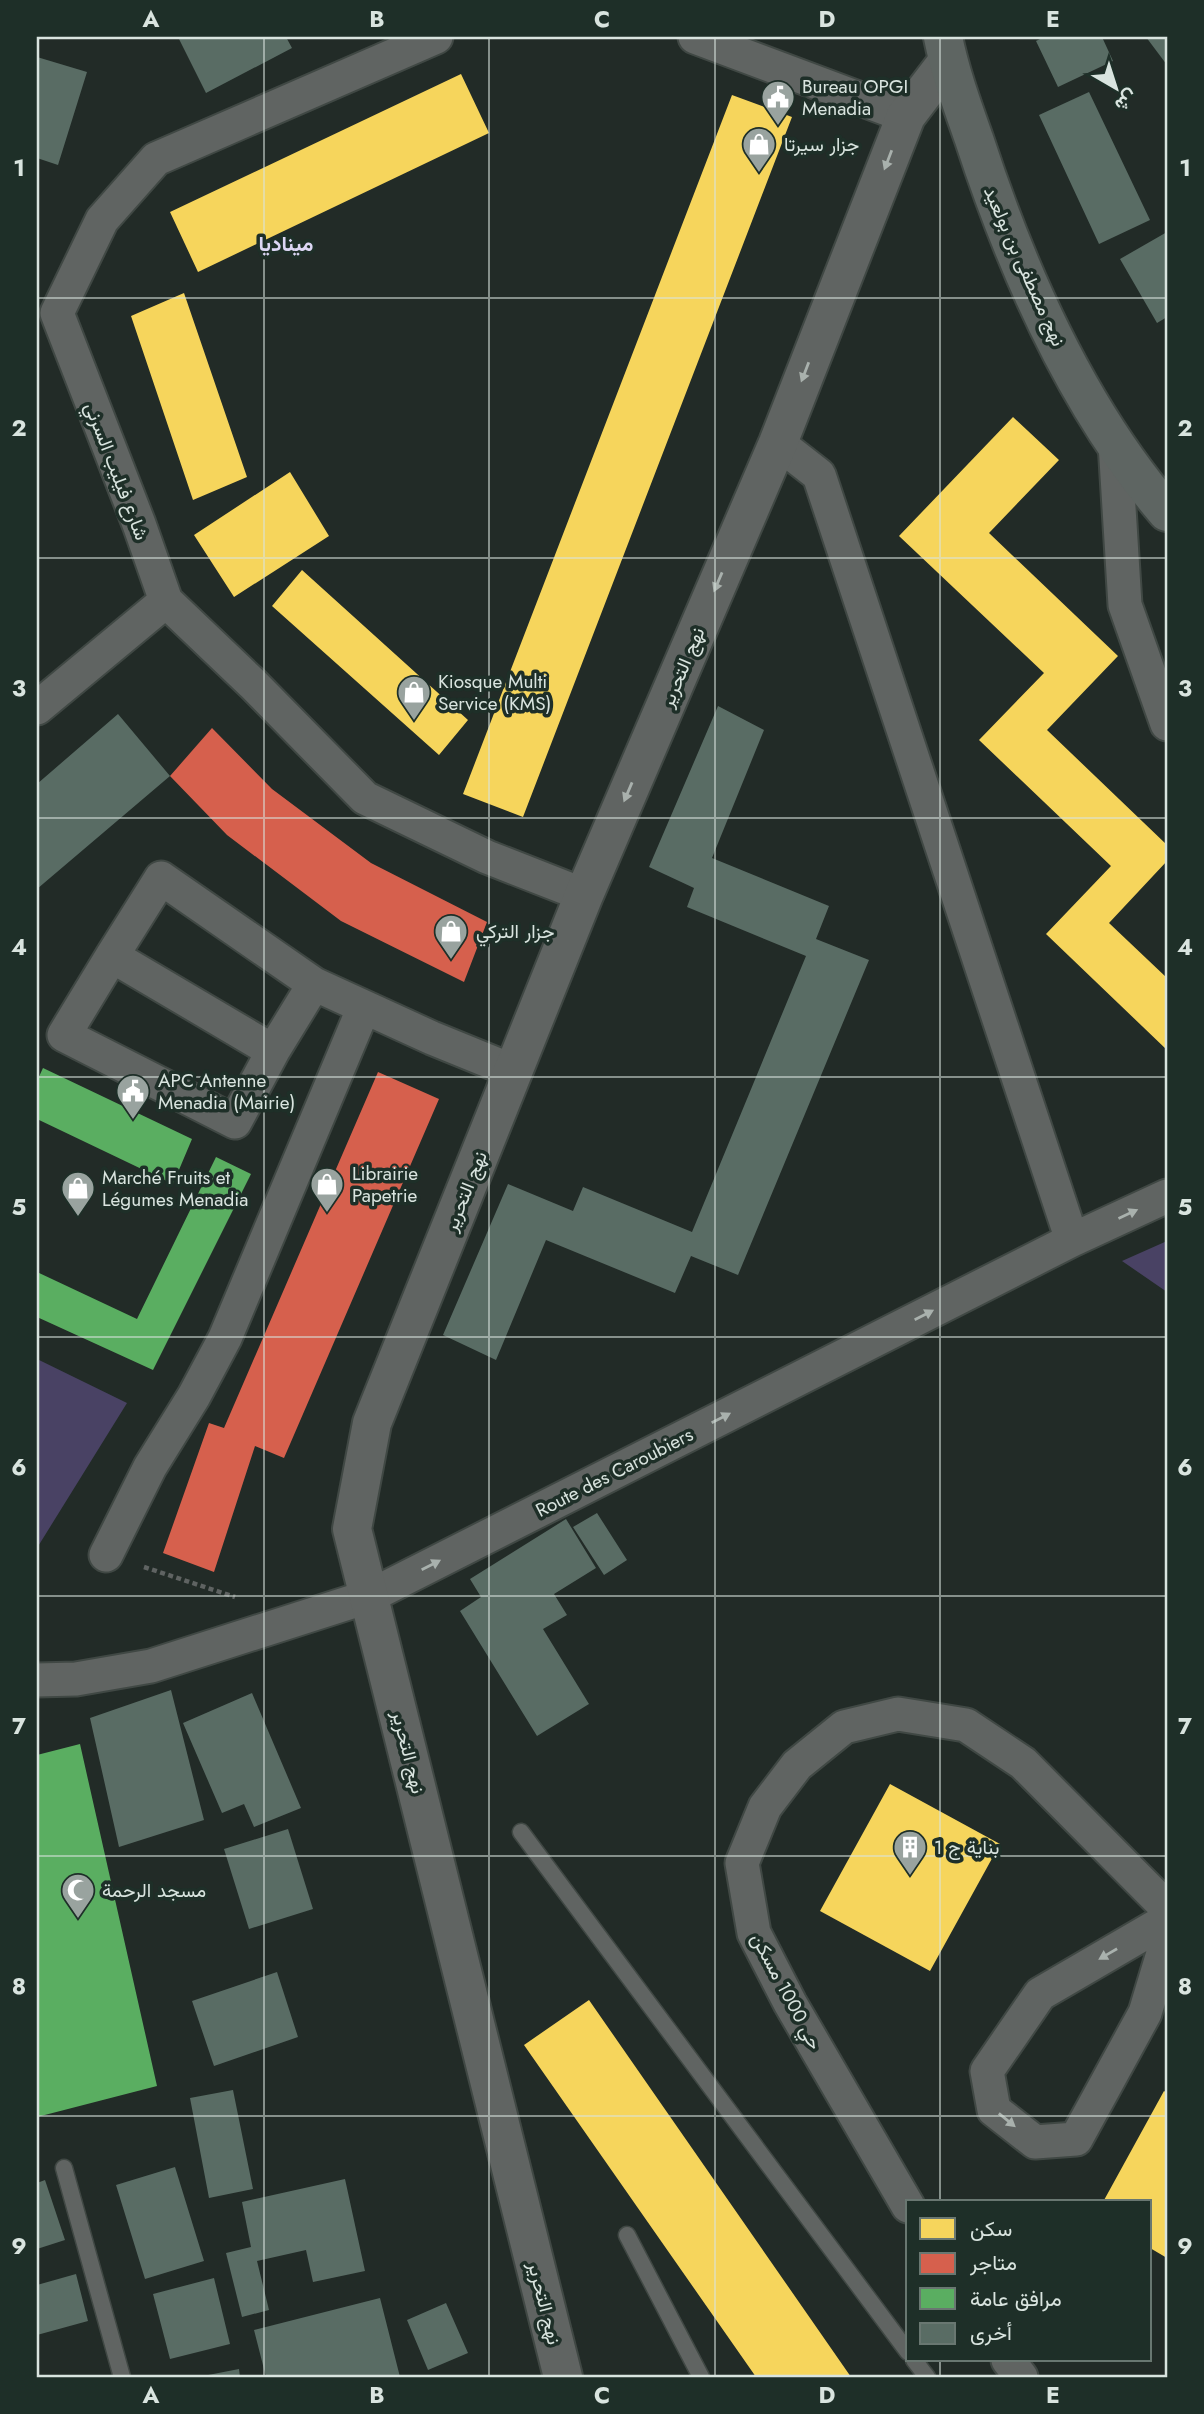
<svg xmlns="http://www.w3.org/2000/svg" width="1204" height="2414" font-family="Jost,Vazirmatn,sans-serif">
<style>
.green{fill:#494264}
.homes{fill:#f6d55c}
.shops{fill:#d6604d}
.public{fill:#5aae61}
.building{fill:#596c64}
.lines{fill:none;stroke-linecap:round;stroke-linejoin:round}
.service-casing{stroke:#404844;stroke-width:19}
.minor-casing{stroke:#404844;stroke-width:37}
.tertiary-casing{stroke:#404844;stroke-width:42}
.primary-casing{stroke:#404844;stroke-width:42}
.path{stroke:#5f6362;stroke-width:4.5;stroke-dasharray:5 3.5;stroke-linecap:butt}
.service{stroke:#606462;stroke-width:16}
.minor{stroke:#606462;stroke-width:33}
.tertiary{stroke:#606462;stroke-width:38}
.primary{stroke:#5e6562;stroke-width:38}
.oneway{fill:#a9b1ad}
.grid{fill:none;stroke:#d9e4df;stroke-width:2;stroke-opacity:0.55}
.labels{text-anchor:middle;stroke-width:7;stroke-linejoin:round;paint-order:stroke}
.poi-label{font-size:19px;fill:#d9e4df;stroke:#1e2f28;text-anchor:start}
.street-label{font-size:19px;fill:#d9e4df;stroke:#1e2f28}
.neighbourhood-label{font-size:21px;font-weight:bold;fill:#dcd6f4;stroke:#1e2f28}
.neatline{fill:none;stroke:#d9e4df;stroke-width:2.5}
.grid-label{font-size:23px;text-anchor:middle;font-weight:bold;fill:#d9e4df}
</style>
<rect width="100%" height="100%" fill="#222b27"/>
<path class="green" d="M1167 1241V1292L1122 1261Z
M37 1359 127 1403 37 1548Z"/>
<path class="homes" d="M461 74 489 133 198 272 170 212Z
M732 95 792 117 523 817 463 794Z
M184 293 247 477 193 500 131 316Z
M1013 417 1059 460 989 533 1118 656 1047 730 1167 845V861L1109 923 1167 978V1050L1046 934 1111 866 979 740 1044 673 899 536Z
M290 472 329 536 234 597 194 535Z
M302 570 468 720 439 755 272 606Z
M890 1784 1000 1844 930 1971 820 1911Z
M589 2000 851 2377H756L524 2045Z
M1164 2091 1167 2093V2258L1150 2248V2202H1103Z"/>
<path class="shops" d="M212 728 272 789 371 863 487 922 464 982 341 921 227 835 170 776Z
M378 1072 439 1099 284 1458 255 1446 214 1572 163 1553 209 1423 224 1428Z"/>
<path class="public" d="M43 1068 192 1139 173 1184 37 1119V1081Z
M216 1157 251 1174 153 1370 37 1317V1272L137 1319Z
M80 1744 157 2086 37 2117V1755Z"/>
<path class="building" d="M183 37H286L292 48 206 93 179 39Z
M1044 37H1102L1113 61 1058 87 1036 41Z
M1146 37H1167V65Z
M37 57 87 72 58 165 37 158Z
M1089 92 1150 220 1099 244 1039 115Z
M1167 232V317L1157 323 1120 259Z
M718 706 764 730 712 858 829 906 816 939 869 960 738 1275 691 1256 675 1293 546 1240 496 1360 443 1335 508 1184 573 1211 583 1187 692 1232 806 956 687 907 694 888 649 867Z
M118 714 170 776 37 889V784Z
M597 1513 627 1560 604 1575 573 1527Z
M566 1519 596 1568 554 1594 567 1615 543 1629 589 1704 537 1736 460 1611 481 1597 470 1579Z
M171 1690 204 1820 119 1847 90 1718Z
M252 1693 301 1808 254 1827 244 1804 222 1813 183 1723Z
M288 1829 313 1909 249 1929 224 1849Z
M277 1972 298 2037 214 2066 192 2001Z
M233 2090 253 2189 209 2198 190 2098Z
M175 2167 204 2261 145 2279 116 2185Z
M345 2179 365 2271 313 2282 306 2250 257 2261 269 2310 242 2317 226 2253 251 2247 242 2202Z
M45 2180 65 2240 37 2249V2183Z
M76 2274 88 2321 37 2335V2285Z
M214 2278 230 2344 170 2359 153 2294Z
M380 2298 400 2377H266L254 2330Z
M446 2303 468 2353 428 2370 407 2320Z
M239 2369 240 2377H203V2376Z"/>
<g class="lines">
<defs>
<path id="service" d="M521 1832 908 2352
M64 2168 122 2377
M627 2235 701 2377
M914 2360 927 2377"/>
<path id="minor" d="M436 37 156 159 102 220 57 313 139 524 166 601 253 684 365 798 487 857 584 895
M695 37 906 116
M778 443 819 475 1072 1240
M1115 443 1125 605 1167 724
M37 708 166 601
M112 956 161 878 314 984 432 1038 513 1071
M273 1051 112 956 64 1035 235 1122 273 1051 314 984
M106 1555 150 1467 194 1396 225 1338 364 1007
M37 1680 76 1679 151 1666 370 1596 1072 1240 1167 1196
M1167 1920 1040 1994 987 2071 994 2110 1035 2142 1076 2139 1145 2013 1167 1940
M908 2206 790 2003 754 1933 742 1863 765 1807 797 1765 844 1727 898 1714 966 1725 1023 1763 1167 1908
M1008 2360 1021 2377"/>
<path id="tertiary" d="M563 2377 352 1529 372 1423 584 895 778 443 906 116 948 61"/>
<path id="primary" d="M943 37C950 72 962 105 974 139 1016 268 1078 409 1167 512"/>
</defs>
<use href="#service" class="service-casing"/>
<use href="#minor" class="minor-casing"/>
<use href="#tertiary" class="tertiary-casing"/>
<use href="#primary" class="primary-casing"/>
<path class="path" d="M144 1567 235 1597"/>
<use href="#service" class="service"/>
<use href="#minor" class="minor"/>
<use href="#tertiary" class="tertiary"/>
<use href="#primary" class="primary"/>
</g>
<defs><path id="oneway-solid" d="M-6-.8H1V-3.2L6.5 0L1 3.2V.8H-6Z" transform="scale(1.75)"/></defs>
<g class="oneway">
<use href="#oneway-solid" transform="translate(888 160) rotate(111)"/>
<use href="#oneway-solid" transform="translate(805 372) rotate(111)"/>
<use href="#oneway-solid" transform="translate(718 582) rotate(113)"/>
<use href="#oneway-solid" transform="translate(628 792) rotate(113)"/>
<use href="#oneway-solid" transform="translate(1128 1214) rotate(-25)"/>
<use href="#oneway-solid" transform="translate(924 1315) rotate(-27)"/>
<use href="#oneway-solid" transform="translate(721 1418) rotate(-27)"/>
<use href="#oneway-solid" transform="translate(431 1565) rotate(-27)"/>
<use href="#oneway-solid" transform="translate(1108 1954) rotate(150)"/>
<use href="#oneway-solid" transform="translate(1007 2120) rotate(39)"/>
</g>
<path class="grid" d="M264 37V2377M489 37V2377M715 37V2377M940 37V2202M37 298H1167M37 558H1167M37 818H1167M37 1077H1167M37 1337H1167M37 1596H1167M37 1856H1167M37 2116H1167M940 2360V2377"/>
<defs>
<symbol id="civic-pin" viewBox="-11 -11 22 30"><path d="M0 17L-7.5 6A9.5 9.5 0 1 1 7.5 6Z" fill="#99a39f" stroke="#1e2f28"/><path d="M-.6-6.5H3V-4.5H.6V-3L4-1V1h2V6H-6V1h2V-1L-.6-3ZM-1.2 2.5V6h2.4V2.5Z" fill="#fff"/></symbol>
<symbol id="shop-pin" viewBox="-11 -11 22 30"><path d="M0 17L-7.5 6A9.5 9.5 0 1 1 7.5 6Z" fill="#99a39f" stroke="#1e2f28"/><path d="M-5-2.5h2.3a2.7 3.5 0 0 1 5.4 0H5L5.5 6h-11ZM-1.5-2.5h3a1.5 2.3 0 0 0-3 0Z" fill="#fff"/></symbol>
<symbol id="building-pin" viewBox="-11 -11 22 30"><path d="M0 17L-7.5 6A9.5 9.5 0 1 1 7.5 6Z" fill="#99a39f" stroke="#1e2f28"/><path d="M-4-6H4V6H1V3H-1V6H-4ZM-2.5-4.3h1.7v1.8h-1.7ZM.8-4.3h1.7v1.8H.8ZM-2.5-1h1.7V.8h-1.7ZM.8-1h1.7V.8H.8Z" fill="#fff"/></symbol>
<symbol id="mosque-pin" viewBox="-11 -11 22 30"><path d="M0 17L-7.5 6A9.5 9.5 0 1 1 7.5 6Z" fill="#99a39f" stroke="#1e2f28"/><path d="M3.5-4.9A6 6 0 1 0 3.5 4.9A5 5 0 1 1 3.5-4.9Z" fill="#fff"/></symbol>
</defs>
<g fill-rule="evenodd">
<use href="#civic-pin" x="759" y="78" width="38" height="52"/>
<use href="#shop-pin" x="740" y="125" width="38" height="52"/>
<use href="#shop-pin" x="395" y="673" width="38" height="52"/>
<use href="#shop-pin" x="432" y="912" width="38" height="52"/>
<use href="#civic-pin" x="114" y="1072" width="38" height="52"/>
<use href="#shop-pin" x="308" y="1165" width="38" height="52"/>
<use href="#shop-pin" x="59" y="1169" width="38" height="52"/>
<use href="#building-pin" x="891" y="1828" width="38" height="52"/>
<use href="#mosque-pin" x="59" y="1871" width="38" height="52"/>
</g>
<g class="labels">
<g class="poi-label">
<text x="802" y="93">Bureau OPGI<tspan x="802" dy="22">Menadia</tspan></text>
<text x="784" y="151">جزار سيرتا</text>
<text x="438" y="688">Kiosque Multi<tspan x="438" dy="22">Service (KMS)</tspan></text>
<text x="476" y="938">جزار التركي</text>
<text x="158" y="1087">APC Antenne<tspan x="158" dy="22">Menadia (Mairie)</tspan></text>
<text x="352" y="1180">Librairie<tspan x="352" dy="22">Papetrie</tspan></text>
<text x="102" y="1184">Marché Fruits et<tspan x="102" dy="22">Légumes Menadia</tspan></text>
<text x="934" y="1854">بناية ج 1</text>
<text x="102" y="1897">مسجد الرحمة</text>
</g>
<g class="street-label">
<text transform="translate(1025 266) rotate(66)" y="7">نهج مصطفى بن بولعيد</text>
<text transform="translate(117 471) rotate(69)" y="7">شارع فيليب السرني</text>
<text transform="translate(682 667) rotate(-67)" y="7">نهج التحرير</text>
<text transform="translate(465 1191) rotate(-68)" y="7">نهج التحرير</text>
<text transform="translate(614 1472) rotate(-27)" y="7">Route des Caroubiers</text>
<text transform="translate(409 1752) rotate(76)" y="7">نهج التحرير</text>
<text transform="translate(787 1991) rotate(62)" y="7">حي 1000 مسكن</text>
<text transform="translate(545 2303) rotate(76)" y="7">نهج التحرير</text>
</g>
<g class="neighbourhood-label">
<text x="286" y="251">ميناديا</text>
</g>
</g>
<rect width="1204" height="2414" fill="none" stroke="#1e2f28" stroke-width="77"/>
<rect x="906" y="2200" width="245" height="161" fill="#1e2f28" stroke="#697771" stroke-width="2"/>
<rect x="920" y="2218" width="35" height="21" fill="#f6d55c" stroke="#697771" stroke-width="2"/>
<text x="970" y="2236" font-size="21" fill="#d9e4df">سكن</text>
<rect x="920" y="2253" width="35" height="21" fill="#d6604d" stroke="#697771" stroke-width="2"/>
<text x="970" y="2270" font-size="21" fill="#d9e4df">متاجر</text>
<rect x="920" y="2288" width="35" height="21" fill="#5aae61" stroke="#697771" stroke-width="2"/>
<text x="970" y="2306" font-size="21" fill="#d9e4df">مرافق عامة</text>
<rect x="920" y="2323" width="35" height="21" fill="#596c64" stroke="#697771" stroke-width="2"/>
<text x="970" y="2340" font-size="21" fill="#d9e4df">أخرى</text>
<g transform="translate(1116 88) rotate(141)" stroke="#1e2f28" stroke-width="5" paint-order="stroke">
<path d="M0-5L12 26L0 18L-12 26Z" fill="#d9e4df"/>
<text y="-10" font-size="19" font-weight="bold" text-anchor="middle" fill="#d9e4df">ش</text>
</g>
<rect x="38" y="38" width="1128" height="2338" class="neatline"/>
<g class="grid-label">
<text x="151" y="27">A</text>
<text x="377" y="27">B</text>
<text x="602" y="27">C</text>
<text x="827" y="27">D</text>
<text x="1053" y="27">E</text>
<text x="19" y="176">1</text>
<text x="1185" y="176">1</text>
<text x="19" y="436">2</text>
<text x="1185" y="436">2</text>
<text x="19" y="696">3</text>
<text x="1185" y="696">3</text>
<text x="19" y="955">4</text>
<text x="1185" y="955">4</text>
<text x="19" y="1215">5</text>
<text x="1185" y="1215">5</text>
<text x="19" y="1475">6</text>
<text x="1185" y="1475">6</text>
<text x="19" y="1734">7</text>
<text x="1185" y="1734">7</text>
<text x="19" y="1994">8</text>
<text x="1185" y="1994">8</text>
<text x="19" y="2254">9</text>
<text x="1185" y="2254">9</text>
<text x="151" y="2403">A</text>
<text x="377" y="2403">B</text>
<text x="602" y="2403">C</text>
<text x="827" y="2403">D</text>
<text x="1053" y="2403">E</text>
</g>
</svg>
